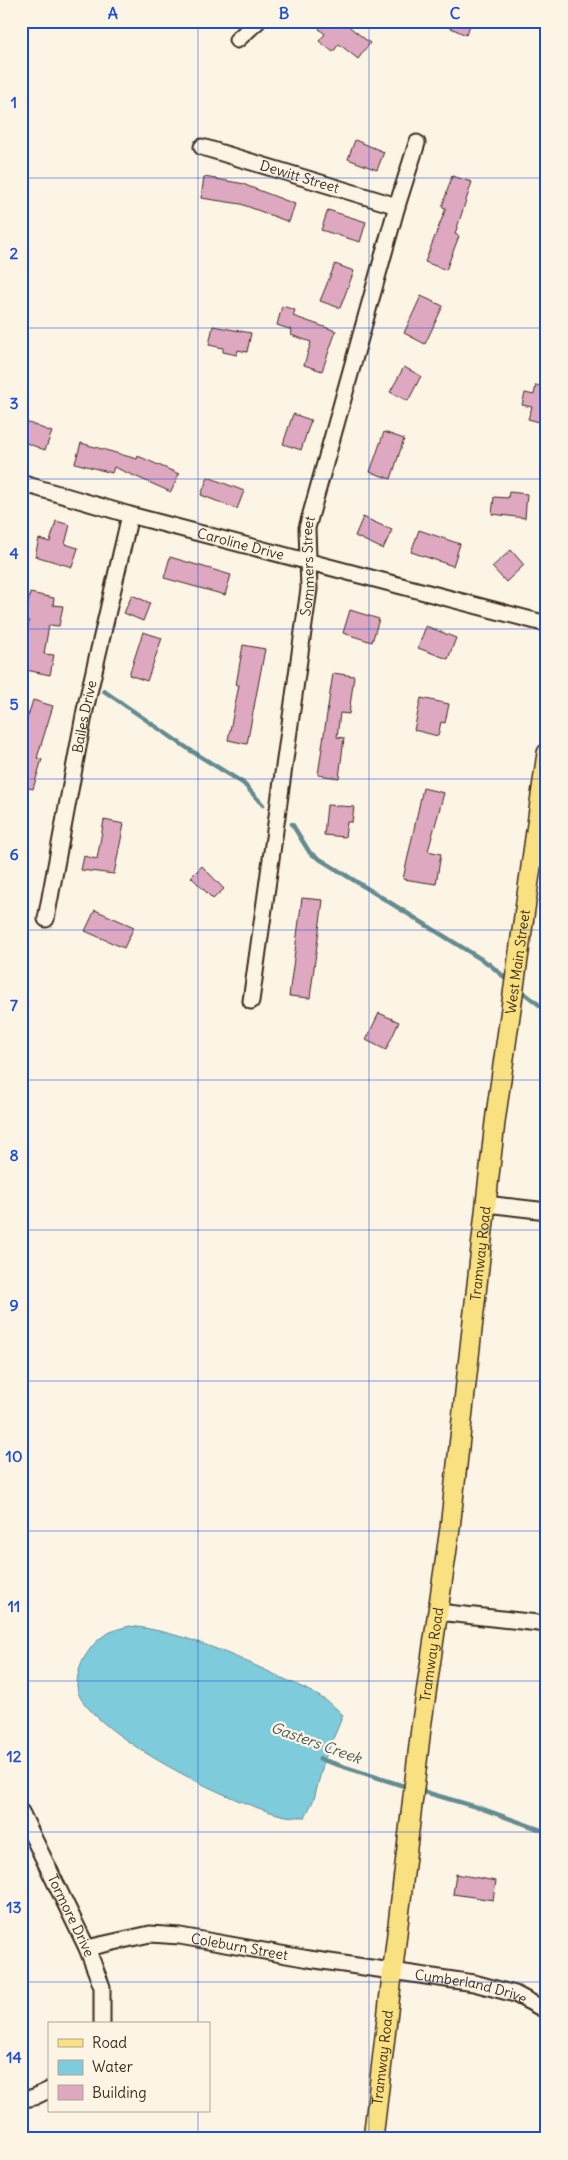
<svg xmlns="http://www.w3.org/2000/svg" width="568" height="2160" font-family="Delius,sans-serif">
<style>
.water{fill:#7ecbdc;stroke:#638b90}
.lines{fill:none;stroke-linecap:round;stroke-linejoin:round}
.stream{stroke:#638b90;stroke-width:4.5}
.building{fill:#dea8c1;stroke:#3b2a1e}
.minor-casing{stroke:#3b2a1e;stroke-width:19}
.major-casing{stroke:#3b2a1e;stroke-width:22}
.minor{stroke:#fcf5e5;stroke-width:15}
.major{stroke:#f9e181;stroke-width:19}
.grid{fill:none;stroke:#1d4ed8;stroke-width:1;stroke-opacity:0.55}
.labels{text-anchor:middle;stroke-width:4.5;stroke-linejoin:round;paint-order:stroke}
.street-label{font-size:14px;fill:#3b2a1e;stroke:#fcf5e5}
.water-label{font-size:15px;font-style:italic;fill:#4f5a57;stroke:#fcf5e5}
.neatline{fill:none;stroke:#1d4ed8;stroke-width:2}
.grid-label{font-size:16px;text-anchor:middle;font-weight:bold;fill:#1d4ed8}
</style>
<rect width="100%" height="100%" fill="#fcf5e5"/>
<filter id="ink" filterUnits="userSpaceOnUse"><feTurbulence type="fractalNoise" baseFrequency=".02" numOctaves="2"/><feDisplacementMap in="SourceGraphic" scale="10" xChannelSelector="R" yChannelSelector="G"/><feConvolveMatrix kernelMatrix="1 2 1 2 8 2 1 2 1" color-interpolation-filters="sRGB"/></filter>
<g filter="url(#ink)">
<path class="water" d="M130 1626C182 1632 231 1654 278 1676 301 1687 325 1696 343 1715L324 1761 314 1799 305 1817C298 1817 292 1817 286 1816 235 1806 106 1741 80 1697 74 1686 78 1671 83 1660 95 1639 106 1631 130 1626Z"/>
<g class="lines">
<path class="stream" d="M104 691 190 750 243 783 263 805
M292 824 310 853 489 964 509 981
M519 989 547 1011
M320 1759 410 1788
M418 1790 480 1808 547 1832"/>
</g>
<path class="building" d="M325 21H342L370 43 358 59 339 44 333 52 319 41 325 34 319 29Z
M436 21H472L466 35Z
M355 140 384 152 377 170 348 159Z
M452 176 472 182 455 234 459 236 446 270 425 262 446 208 442 207Z
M204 177 245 184V185L295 204 289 222 241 204 201 198Z
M328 210 366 222 360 242 321 230Z
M335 264 354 271 340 308 320 301Z
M421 296 443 306 425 344 404 333Z
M282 306 295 310 293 316 336 331 322 371 304 365 311 342 291 335 292 330 277 325Z
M213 326 251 333 247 352 238 350 237 355 223 352V348L209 345Z
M404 367 421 376 408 401 390 392Z
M536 385 547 388V424L528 419 532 407 522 405 525 393 534 395Z
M293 414 311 420 301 450 283 444Z
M21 420 52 432 45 450 21 441Z
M384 432 404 439 391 479 370 472Z
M81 443 137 459 138 456 179 474 171 492 114 467 112 473 75 463Z
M208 477 244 491 237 509 201 495Z
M509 492 527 494 525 518 492 514 494 497 508 498Z
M363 517 392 530 383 549 355 536Z
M56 521 70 525 65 544 78 548 72 567 35 556 39 539 50 542Z
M419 530 460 544 453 566 411 552Z
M511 550 524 565 506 582 492 567Z
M170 557 231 575 225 595 164 578Z
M30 593 54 598 53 605 63 606 59 626 49 625 44 654 54 655 50 675 21 669 29 621 25 620Z
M132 595 150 603 143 621 124 613Z
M350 610 379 619 372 642 343 633Z
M426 626 456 638 448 659 418 648Z
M143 632 162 638 147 681 129 675Z
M243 645 265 649 247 744 228 740 239 685H236Z
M333 673 354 676 349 714 340 713 337 737 344 738 339 778 318 775Z
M421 698 449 704 445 723 441 722 438 736 414 730Z
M33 700 53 706 37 758 42 759 33 789 21 786V753L25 739 21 738Z
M423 788 444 793 428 851 441 854 436 884 403 879Z
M327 805 354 807 352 822H347L345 837 324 835Z
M104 820 124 824 114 874 81 870 84 856 97 859Z
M202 866 224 889 213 899 191 877Z
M302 898 323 900 310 998 289 996Z
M95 910 134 927 124 948 85 931Z
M379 1013 399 1022 386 1050 366 1040Z
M456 1874 496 1881 493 1900 453 1894Z"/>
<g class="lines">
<defs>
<g id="minor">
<path d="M237 40 258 21"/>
<path id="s1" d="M202 147 397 206"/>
<path id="s2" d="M21 483 130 515 547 624"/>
<path id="s3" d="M46 919 85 710 130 515"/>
<path id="s4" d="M251 1001 309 589 307 528 397 206 417 143"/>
<path d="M486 1204 547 1211"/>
<path d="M438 1612 547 1624"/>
<path id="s5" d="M21 1812 87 1948 102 1987V2024"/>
<path id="s6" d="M87 1948 150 1934 180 1936 309 1959 474 1983 515 1994 547 2011"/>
<path d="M21 2100 34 2097 49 2090"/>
</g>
<g id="major">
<path id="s7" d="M373 2139 421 1728 450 1528 495 1122 547 753"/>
</g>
</defs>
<use href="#minor" class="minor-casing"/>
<use href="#major" class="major-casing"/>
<use href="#minor" class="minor"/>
<use href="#major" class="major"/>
</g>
</g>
<path class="grid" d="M198 21V2024M369 21V2139M21 178H547M21 328H547M21 479H547M21 629H547M21 779H547M21 930H547M21 1080H547M21 1230H547M21 1381H547M21 1531H547M21 1681H547M21 1832H547M21 1982H547M198 2111V2139"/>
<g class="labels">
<g class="street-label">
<text dy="5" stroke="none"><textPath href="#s1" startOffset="102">Dewitt Street</textPath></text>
<text dy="5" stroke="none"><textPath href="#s2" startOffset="228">Caroline Drive</textPath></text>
<text dy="5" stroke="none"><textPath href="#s4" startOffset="439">Sommers Street</textPath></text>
<text dy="5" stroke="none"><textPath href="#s3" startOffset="206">Bailes Drive</textPath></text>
<text dy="5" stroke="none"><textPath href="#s7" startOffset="1186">West Main Street</textPath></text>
<text dy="5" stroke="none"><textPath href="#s7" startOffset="892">Tramway Road</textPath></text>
<text dy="5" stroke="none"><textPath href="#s7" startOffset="488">Tramway Road</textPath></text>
<text dy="5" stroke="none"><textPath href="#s5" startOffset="115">Tormore Drive</textPath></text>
<text dy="5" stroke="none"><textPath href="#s6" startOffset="155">Coleburn Street</textPath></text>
<text dy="5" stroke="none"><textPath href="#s6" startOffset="390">Cumberland Drive</textPath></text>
<text dy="5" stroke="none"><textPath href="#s7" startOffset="82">Tramway Road</textPath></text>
</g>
<g class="water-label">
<text transform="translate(316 1743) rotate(20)" y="5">Gasters Creek</text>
</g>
</g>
<rect width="568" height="2160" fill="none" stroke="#fcf5e5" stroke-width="55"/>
<rect x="48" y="2022" width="162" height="90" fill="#fcf5e5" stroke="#afa495"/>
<rect x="58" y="2039" width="25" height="8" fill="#f9e181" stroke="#afa495"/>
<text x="92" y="2048" font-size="15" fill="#3b2a1e">Road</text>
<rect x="58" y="2060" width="25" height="15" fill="#7ecbdc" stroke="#afa495"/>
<text x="92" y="2072" font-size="15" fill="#3b2a1e">Water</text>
<rect x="58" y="2085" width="25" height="15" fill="#dea8c1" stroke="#afa495"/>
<text x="92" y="2098" font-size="15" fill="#3b2a1e">Building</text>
<rect x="28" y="28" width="512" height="2104" class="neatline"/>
<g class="grid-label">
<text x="113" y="19">A</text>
<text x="284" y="19">B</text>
<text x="455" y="19">C</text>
<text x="14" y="108">1</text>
<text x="14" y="259">2</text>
<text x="14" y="409">3</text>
<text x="14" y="559">4</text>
<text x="14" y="710">5</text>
<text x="14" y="860">6</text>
<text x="14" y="1011">7</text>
<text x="14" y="1161">8</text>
<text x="14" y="1311">9</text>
<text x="14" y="1462">10</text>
<text x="14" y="1612">11</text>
<text x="14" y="1762">12</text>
<text x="14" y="1913">13</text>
<text x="14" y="2063">14</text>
</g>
</svg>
